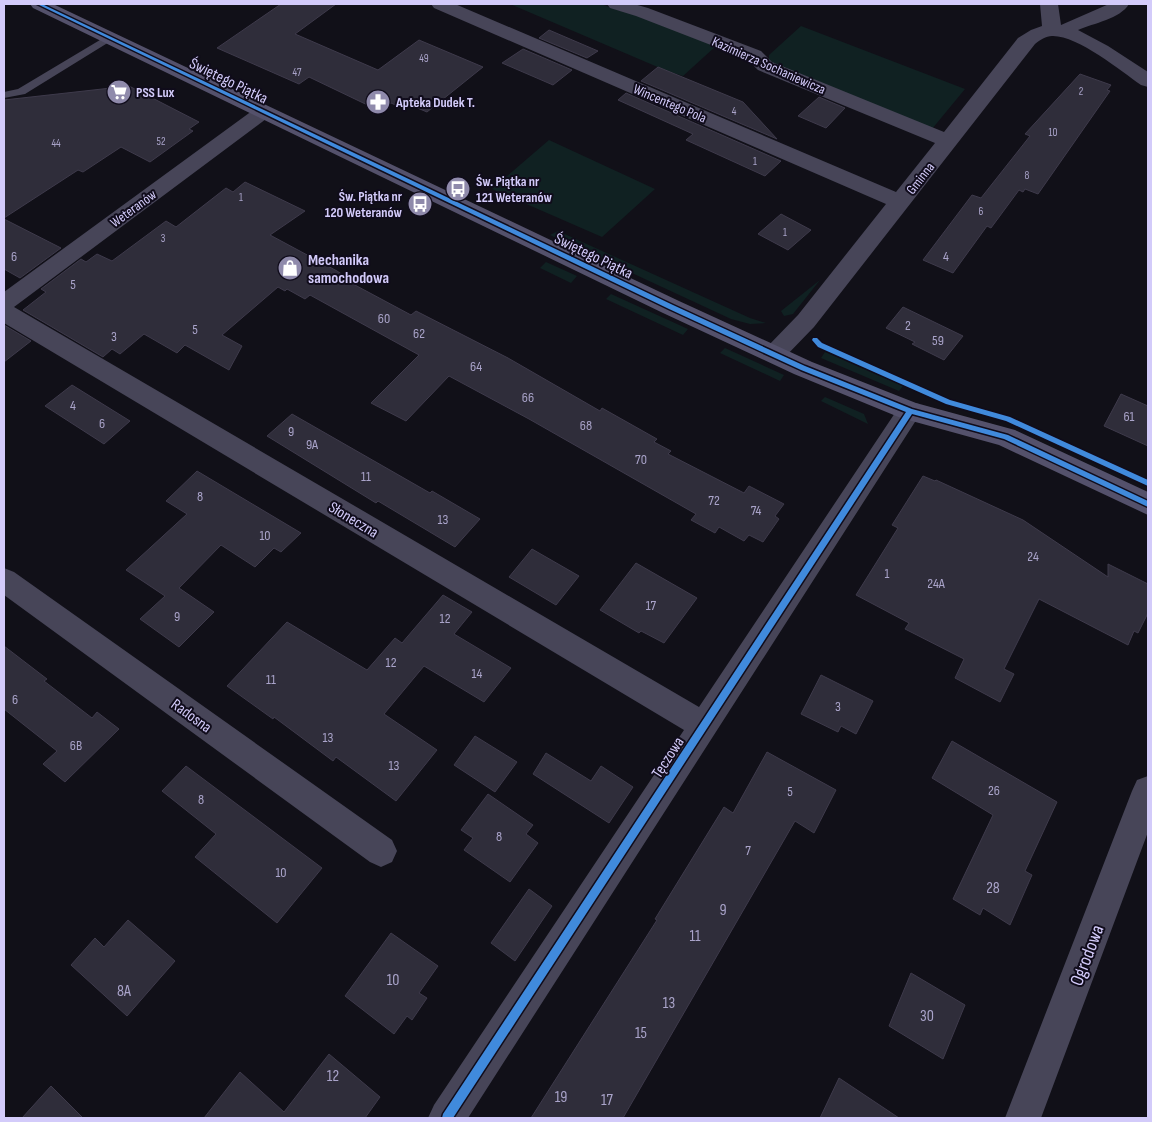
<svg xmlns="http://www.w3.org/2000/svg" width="1152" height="1122" font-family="'Sofia Sans Condensed',sans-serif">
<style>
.green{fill:#102122}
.building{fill:#2f2d3a;stroke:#3e3a4b}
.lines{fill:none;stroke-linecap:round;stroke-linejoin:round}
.lane{fill:#474558;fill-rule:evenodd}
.street{fill:#474558;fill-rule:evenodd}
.secondary{fill:#54516b;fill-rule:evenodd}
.cycleway-casing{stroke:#100c1b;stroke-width:3}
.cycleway{fill:#408adc;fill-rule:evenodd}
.labels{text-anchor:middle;stroke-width:4;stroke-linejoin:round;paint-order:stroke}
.far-number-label{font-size:11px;fill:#aaa4ca}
.far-street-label{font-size:14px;fill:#d3cbfa;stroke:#100c1b}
.far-poi-label{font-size:14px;font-weight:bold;fill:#d3cbfa;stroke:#100c1b;text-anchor:start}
.number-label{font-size:14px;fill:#aaa4ca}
.street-label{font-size:16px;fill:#d3cbfa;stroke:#100c1b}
.poi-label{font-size:16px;font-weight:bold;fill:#d3cbfa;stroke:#100c1b;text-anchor:start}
.near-number-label{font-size:16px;fill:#aaa4ca}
.near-street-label{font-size:19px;fill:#d3cbfa;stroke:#100c1b}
</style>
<rect width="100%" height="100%" fill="#111018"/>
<path class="green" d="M510 4H601L617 10 638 14 716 46 683 76 667 71Z
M801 26 965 89 932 129 769 62V55Z
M549 140 655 189 602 237 492 189Z
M558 231 750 318 766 323 750 324 731 319 550 235Z
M546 262 577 276 571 283 540 268Z
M820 280 793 314 784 316 781 311Z
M611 294 688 329 683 335 606 299Z
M725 348 784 375 780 381 720 353Z
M825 352 903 386 899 391 821 358Z
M825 397 864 414 868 424 821 401Z"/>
<path class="building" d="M281 4H336L295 34 378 70 419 40 483 67 427 112 403 102 398 106 391 103 380 111 309 77 299 84 217 48Z
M549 30 598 51 587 58 539 38Z
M523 49 572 70 553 85 502 63Z
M658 67 743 102 777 139 641 81Z
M1080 74 1111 85 1107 90 1110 91 1038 194 1025 189 1023 192 1019 190 991 228 987 226 953 273 923 260 972 195 981 198 1030 136 1025 134Z
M129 86 199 122 189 129 193 131 150 162 121 147 83 172 78 170 4 218V100Z
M626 93 781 161 765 176 686 140 693 134 618 100Z
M819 97 845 108 826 128 798 116Z
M245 182 305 211 270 235 337 271 343 275 340 277 411 315 416 311 508 358 600 411 602 408 657 439 654 442 671 451 668 454 744 493 749 486 784 504 775 516 779 519 763 542 749 535 744 541 719 527 715 533 691 520 696 514 529 419 449 376 406 421 371 403 419 355 310 295 305 299 287 289 285 291 278 287 222 335 242 346 229 370 185 345 177 353 144 334 120 354 112 349 103 357 23 310 46 292 41 289 81 259 86 262 97 254 112 261 166 221 176 227 226 188 233 192Z
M781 214 811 230 788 250 758 234Z
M4 219 61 248 20 278 4 269Z
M903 307 963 336 944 360 912 344 915 342 886 328Z
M4 325 31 341 4 362Z
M72 385 130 421 104 444 45 406Z
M1121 394 1148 406V446L1104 426Z
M292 414 430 493 432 491 480 519 455 547 378 501 376 503 267 436Z
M197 471 301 533 281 552 274 548 255 567 221 545 179 588 214 612 179 647 140 619 165 596 126 570 187 514 166 501Z
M923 476 935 481 936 480 1023 520 1108 577V564L1148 584V613L1138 633 1134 631 1128 645 1039 599 1004 669 1014 674 1000 702 955 678 964 659 905 629 909 623 856 595 898 528 892 525Z
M532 549 579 576 556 605 509 577Z
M636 563 697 598 664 643 641 631 639 633 600 610Z
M443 595 472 612 454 634 511 668 484 702 424 666 384 714 437 750 396 801 336 757 333 761 274 717 273 719 227 686 287 622 367 670 395 638 402 643Z
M4 646 47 679 44 681 92 718 97 712 119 729 65 782 43 764 57 751 4 709Z
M821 675 873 701 856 734 841 726 838 732 801 714Z
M475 736 517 762 495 792 454 765Z
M952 741 1057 802 1025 871 1032 875 1010 925 983 908 980 915 953 899 993 815 932 778Z
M767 752 836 790 814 833 795 821 623 1118H531L657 920 655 919 724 807 733 813Z
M546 753 591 781 601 766 633 787 609 823 533 774Z
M186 766 322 868 277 923 195 857 216 834 162 791Z
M488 794 533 825 526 834 538 843 510 882 464 850 473 838 461 830Z
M529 889 552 906 515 961 491 943Z
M128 920 175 961 127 1016 71 965 95 938 104 947Z
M391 933 438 966 419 993 427 998 412 1020 407 1016 394 1034 345 996Z
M911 973 965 1005 943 1059 889 1026Z
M329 1054 380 1097 365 1118H204L240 1072 284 1112Z
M839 1078 899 1118H820Z
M51 1086 83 1118H22Z"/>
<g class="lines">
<path class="lane" d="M110 34 115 37 114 39 25 94 4 98V92L18 89Z"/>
<path class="street" d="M431 4H455L896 192 935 143 758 70 747 59 636 16 610 8 607 4H634L648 8 761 51 772 62 944 132 1018 38 1031 30 1042 26 1040 4H1058L1061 25 1109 4H1129C1120 19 1094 23 1078 30L1108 46 1148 72V87L1141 85C1121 71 1077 35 1052 36 1046 36 1040 40 1035 44L814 327 782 360 774 363 766 360 762 354 766 348 798 315 886 204 434 8Z
M263 106 270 108 273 112 270 116 14 307 699 707 901 404 910 402 919 404 922 411 468 1118H428L434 1105 684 730 4 323V292L256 108Z
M4 568 14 572 392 840 397 851 392 862 381 867 370 862 4 595Z
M1148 776V832L1041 1118H1005L1132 791 1137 780Z"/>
<path class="secondary" d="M30 4H53L679 301 812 362 916 403 1015 430 1148 492V515L999 445 901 418 794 374 663 313 33 8Z"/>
<defs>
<path id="cycleway" d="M37 4H42L673 305 805 366 912 409 1008 435 1148 501V507L1004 439 912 414 453 1118H442L443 1114 906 412 801 370 669 309Z
M813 338H817L822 343 950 400 1010 417 1148 480V486L1006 421 946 404 818 347 812 340Z"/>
</defs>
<use href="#cycleway" class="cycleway-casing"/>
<use href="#cycleway" class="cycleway"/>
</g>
<defs>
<symbol id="supermarket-disc" viewBox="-11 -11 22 22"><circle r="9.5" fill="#8f8aab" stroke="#100c1b"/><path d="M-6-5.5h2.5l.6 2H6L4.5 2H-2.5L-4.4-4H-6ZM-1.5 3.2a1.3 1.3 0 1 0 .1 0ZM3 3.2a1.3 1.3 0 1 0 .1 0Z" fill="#fff"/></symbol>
<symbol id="pharmacy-disc" viewBox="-11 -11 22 22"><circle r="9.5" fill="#8f8aab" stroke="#100c1b"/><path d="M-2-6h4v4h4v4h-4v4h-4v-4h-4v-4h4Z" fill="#fff"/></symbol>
<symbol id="bus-disc" viewBox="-11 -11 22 22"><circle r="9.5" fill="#8f8aab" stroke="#100c1b"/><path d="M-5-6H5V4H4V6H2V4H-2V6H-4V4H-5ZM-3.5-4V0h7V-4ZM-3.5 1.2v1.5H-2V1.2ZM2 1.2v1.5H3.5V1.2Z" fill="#fff"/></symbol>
<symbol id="shop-disc" viewBox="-11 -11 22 22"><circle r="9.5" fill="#8f8aab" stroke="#100c1b"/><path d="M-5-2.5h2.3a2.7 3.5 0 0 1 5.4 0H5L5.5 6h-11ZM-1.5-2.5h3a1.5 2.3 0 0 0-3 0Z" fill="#fff"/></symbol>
</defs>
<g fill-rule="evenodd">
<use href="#supermarket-disc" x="105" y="78" width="28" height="28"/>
<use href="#pharmacy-disc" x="364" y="88" width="28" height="28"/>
<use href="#bus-disc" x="444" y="175" width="28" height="28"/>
<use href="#bus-disc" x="406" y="190" width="28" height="28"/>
<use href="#shop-disc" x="276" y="254" width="28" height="28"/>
</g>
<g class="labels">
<g class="far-number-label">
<text x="424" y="62">49</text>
<text x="297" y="76">47</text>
<text x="1081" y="95">2</text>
<text x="734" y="115">4</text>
<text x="1053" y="136">10</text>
<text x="161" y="145">52</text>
<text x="56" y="147">44</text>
<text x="755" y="165">1</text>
<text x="1027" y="179">8</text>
<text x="241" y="201">1</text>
<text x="981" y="215">6</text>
<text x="785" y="236">1</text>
<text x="163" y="242">3</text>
</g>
<g class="far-street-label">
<text transform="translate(769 65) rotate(24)" y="5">Kazimierza Sochaniewicza</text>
<text transform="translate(670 103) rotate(23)" y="5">Wincentego Pola</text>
<text transform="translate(920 178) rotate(-52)" y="5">Gminna</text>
<text transform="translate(133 208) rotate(-36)" y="5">Weteranów</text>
</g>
<g class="far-poi-label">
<text x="136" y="97">PSS Lux</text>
<text x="396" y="107">Apteka Dudek T.</text>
<text x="476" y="186">Św. Piątka nr<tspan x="476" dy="16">121 Weteranów</tspan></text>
<text x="402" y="201" text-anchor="end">Św. Piątka nr<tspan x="402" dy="16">120 Weteranów</tspan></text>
</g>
<g class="number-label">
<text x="14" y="261">6</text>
<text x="946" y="261">4</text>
<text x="73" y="289">5</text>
<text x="384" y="323">60</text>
<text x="908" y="330">2</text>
<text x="195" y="334">5</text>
<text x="419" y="338">62</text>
<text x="114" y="341">3</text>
<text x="938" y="345">59</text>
<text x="476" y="371">64</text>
<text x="528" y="402">66</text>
<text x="73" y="410">4</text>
<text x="1129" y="421">61</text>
<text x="102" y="428">6</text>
<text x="586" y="430">68</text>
<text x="291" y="436">9</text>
<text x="312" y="449">9A</text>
<text x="641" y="464">70</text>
<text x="366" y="481">11</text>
<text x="200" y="501">8</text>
<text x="714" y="505">72</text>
<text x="756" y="515">74</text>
<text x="443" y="524">13</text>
<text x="265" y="540">10</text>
<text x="1033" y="561">24</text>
<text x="887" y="578">1</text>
<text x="936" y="588">24A</text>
<text x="651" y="610">17</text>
<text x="177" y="621">9</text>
<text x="445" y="623">12</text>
<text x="391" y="667">12</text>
<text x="477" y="678">14</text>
<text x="271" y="684">11</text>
<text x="15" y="704">6</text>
<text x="838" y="711">3</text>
<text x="328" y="742">13</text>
<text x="76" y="750">6B</text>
<text x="394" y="770">13</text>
<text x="994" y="795">26</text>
<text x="790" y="796">5</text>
<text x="201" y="804">8</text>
<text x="499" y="841">8</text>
<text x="748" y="855">7</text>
<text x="281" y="877">10</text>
</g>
<g class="street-label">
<text transform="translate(229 80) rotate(26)" y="6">Świętego Piątka</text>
<text transform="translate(594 255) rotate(26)" y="6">Świętego Piątka</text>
<text transform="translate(354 519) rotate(31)" y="6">Słoneczna</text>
<text transform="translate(192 715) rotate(36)" y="6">Radosna</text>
<text transform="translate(667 757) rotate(-57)" y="6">Tęczowa</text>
</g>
<g class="poi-label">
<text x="308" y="265">Mechanika<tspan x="308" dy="18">samochodowa</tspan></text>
</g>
<g class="near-number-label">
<text x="993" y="893">28</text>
<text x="723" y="915">9</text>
<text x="695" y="941">11</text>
<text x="393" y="985">10</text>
<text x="124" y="996">8A</text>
<text x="669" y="1008">13</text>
<text x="927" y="1021">30</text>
<text x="641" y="1038">15</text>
<text x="333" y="1081">12</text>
<text x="561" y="1102">19</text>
<text x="607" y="1105">17</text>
</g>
<g class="near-street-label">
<text transform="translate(1086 955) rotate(-69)" y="7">Ogrodowa</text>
</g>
</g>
<rect width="1152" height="1122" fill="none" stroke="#d3cbfa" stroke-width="10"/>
</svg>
